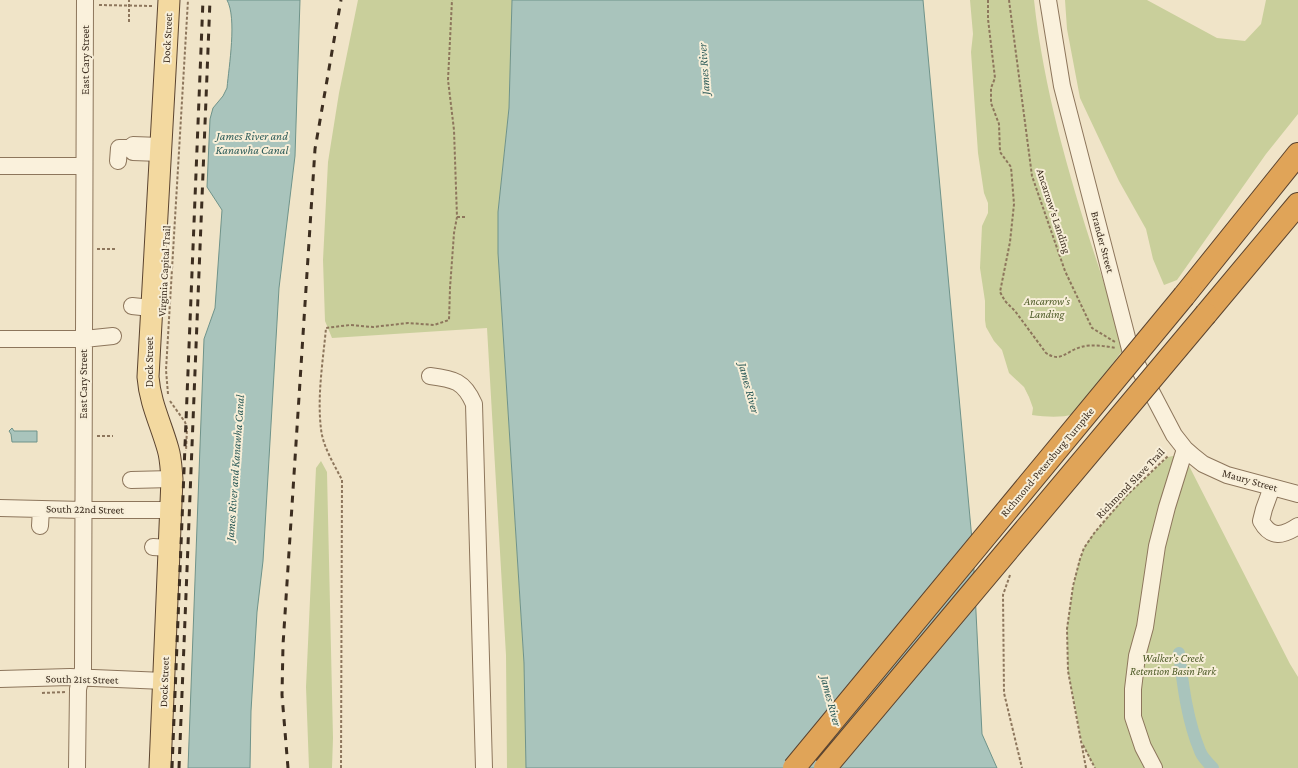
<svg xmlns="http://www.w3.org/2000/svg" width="1298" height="768" font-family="'Crimson Pro',serif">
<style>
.green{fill:#c9cf9b}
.water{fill:#a9c4bc;stroke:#6f938a}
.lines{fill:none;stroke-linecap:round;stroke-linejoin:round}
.canal{stroke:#a9c4bc;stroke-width:12}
.minor-casing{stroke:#8d765c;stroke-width:18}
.major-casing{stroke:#5b4430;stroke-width:23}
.highway-casing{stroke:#5b4430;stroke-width:24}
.path{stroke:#8d765c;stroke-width:2;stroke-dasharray:3 2;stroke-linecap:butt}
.minor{stroke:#faf1dc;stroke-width:16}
.major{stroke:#f3d9a0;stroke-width:21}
.highway{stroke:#e0a458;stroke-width:22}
.rail{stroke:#3d2e20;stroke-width:3;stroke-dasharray:7 7;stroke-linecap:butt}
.highway-bridge-casing{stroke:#5b4430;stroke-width:24;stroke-linecap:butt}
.highway-bridge{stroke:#e0a458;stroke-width:22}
.labels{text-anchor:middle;stroke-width:4;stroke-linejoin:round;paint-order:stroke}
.street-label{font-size:11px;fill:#3d2e20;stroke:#f7eed8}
.park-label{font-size:11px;font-style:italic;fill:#4d5a26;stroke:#f7eed8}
.water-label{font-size:12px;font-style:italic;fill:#2f5d5a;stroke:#f7eed8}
</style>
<rect width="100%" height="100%" fill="#f0e4c8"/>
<path class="green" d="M358 0H512L509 108 498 212V253L524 663 526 768H507L506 655 487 328 332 338 325 321 323 260 328 162 339 93Z
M970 0H1034C1047 120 1088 234 1125 347L1075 414C1060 418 1047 417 1032 415L1033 408 1029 397 1024 387 1009 373 1002 350 994 341 986 327 985 320V301L980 268 982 226 988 213V203L984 193 978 153 971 52 973 34Z
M1065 0H1147L1217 38 1245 41 1261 24 1266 0H1298V114L1266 154 1177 280 1164 285 1153 259 1146 229 1119 181 1080 98 1067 29Z
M1183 454 1290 664 1298 677V768H1095L1082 743 1068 671 1067 629 1073 586 1079 562 1084 548 1090 538 1126 496 1168 457Z
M321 461 327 472 333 738 332 768H309L306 687 316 468Z"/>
<path class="water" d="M227 0H300L295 156 279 288 263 561 257 612 251 711 250 768H188L204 339 215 308 222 210 207 187 210 119 213 108 223 96 227 88C229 66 237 18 227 0Z
M512 0H923L973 551 982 734 997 768H526L524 663 498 253V212L509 108Z
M12 428 14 431H37V442H12L11 434 9 431Z"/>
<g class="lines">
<path class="canal" d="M1179 653C1183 685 1187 720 1200 751 1202 757 1208 763 1213 768"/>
<defs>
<path id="minor" d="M1048 0 1062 86 1131 353 1174 435 1185 449 1193 456 1203 464 1227 475 1298 494
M160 153 133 152 130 148 133 145 160 146
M118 161 119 148H130
M0 166H84
M132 306 151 308
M0 339H84L113 336
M430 376C454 379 464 381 474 404L484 768
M131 480 172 479
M1272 487 1264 509 1261 521C1271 539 1283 536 1298 526
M0 508 83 510H171
M40 526 41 509
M153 547 169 548
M0 679 70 677 164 681
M77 768 78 689 83 669 85 0
M1154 768 1143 747 1133 717V689L1137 656 1145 627 1157 546 1167 507 1185 449"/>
<path id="major" d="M160 768 172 479C171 469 171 459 168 449 161 424 150 403 148 377L169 0"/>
<path id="highway" d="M1184 296 1298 154
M1206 314 1298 204"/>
</defs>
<use href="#minor" class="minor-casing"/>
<use href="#major" class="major-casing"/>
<use href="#highway" class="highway-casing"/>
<path class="path" d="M988 0V19L995 78 991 88V103L999 124 1000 152 1011 167 1014 204 1010 242 1000 292 1005 301 1015 311 1046 353C1061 363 1066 351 1081 347 1091 344 1106 346 1116 348
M1009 0 1032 176 1065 271 1092 328 1115 342
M99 5 152 6
M129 22V0
M457 217H466
M97 249H116
M168 394 166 370 188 0
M170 401 185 422 187 428 186 451
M97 436H113
M1010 575 1003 595 1004 693 1022 768
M42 693 65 692
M1083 745 1095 768
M341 768 342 480C334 464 323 447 321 429 317 396 323 361 326 328L350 325 373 327 408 323 434 325 449 320 450 288 454 233 457 217 454 130 448 80 452 0
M1086 768 1068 671 1067 629 1073 586 1080 559 1084 548 1095 532 1126 496 1168 456"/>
<use href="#minor" class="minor"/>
<use href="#major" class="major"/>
<use href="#highway" class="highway"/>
<path class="rail" d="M172 768 203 0
M179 768 210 0
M288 768 282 695 283 645 315 149 341 0"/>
<defs>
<path id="highway-bridge" d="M794 768 1184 296
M825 768 1206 314"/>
</defs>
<use href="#highway-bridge" class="highway-bridge-casing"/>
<use href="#highway-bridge" class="highway-bridge"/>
</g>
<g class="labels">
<g class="street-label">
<text transform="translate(167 38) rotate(-87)" y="4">Dock Street</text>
<text transform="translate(85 60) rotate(-90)" y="4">East Cary Street</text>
<text transform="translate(1054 211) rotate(72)" y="4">Ancarrow’s Landing</text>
<text transform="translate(1103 242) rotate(75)" y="4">Brander Street</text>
<text transform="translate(164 271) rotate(-87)" y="4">Virginia Capital Trail</text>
<text transform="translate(149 362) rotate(-90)" y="4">Dock Street</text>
<text transform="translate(83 384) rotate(-90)" y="4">East Cary Street</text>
<text transform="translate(1047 462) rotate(-50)" y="4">Richmond-Petersburg Turnpike</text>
<text transform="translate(1250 480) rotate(16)" y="4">Maury Street</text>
<text transform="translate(1130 483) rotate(-46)" y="4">Richmond Slave Trail</text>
<text transform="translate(85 509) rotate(1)" y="4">South 22nd Street</text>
<text transform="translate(82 679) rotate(1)" y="4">South 21st Street</text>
<text transform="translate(164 682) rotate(-88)" y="4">Dock Street</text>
</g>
<g class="park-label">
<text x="1047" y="305">Ancarrow's<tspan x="1047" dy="13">Landing</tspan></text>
<text x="1173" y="662">Walker's Creek<tspan x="1173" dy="13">Retention Basin Park</tspan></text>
</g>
<g class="water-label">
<text transform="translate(704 69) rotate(-94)" y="4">James River</text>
<text x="252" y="140">James River and<tspan x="252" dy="14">Kanawha Canal</tspan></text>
<text transform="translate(749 388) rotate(75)" y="4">James River</text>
<text transform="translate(235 468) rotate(-86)" y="4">James River and Kanawha Canal</text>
<text transform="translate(831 701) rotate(75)" y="4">James River</text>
</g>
</g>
</svg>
